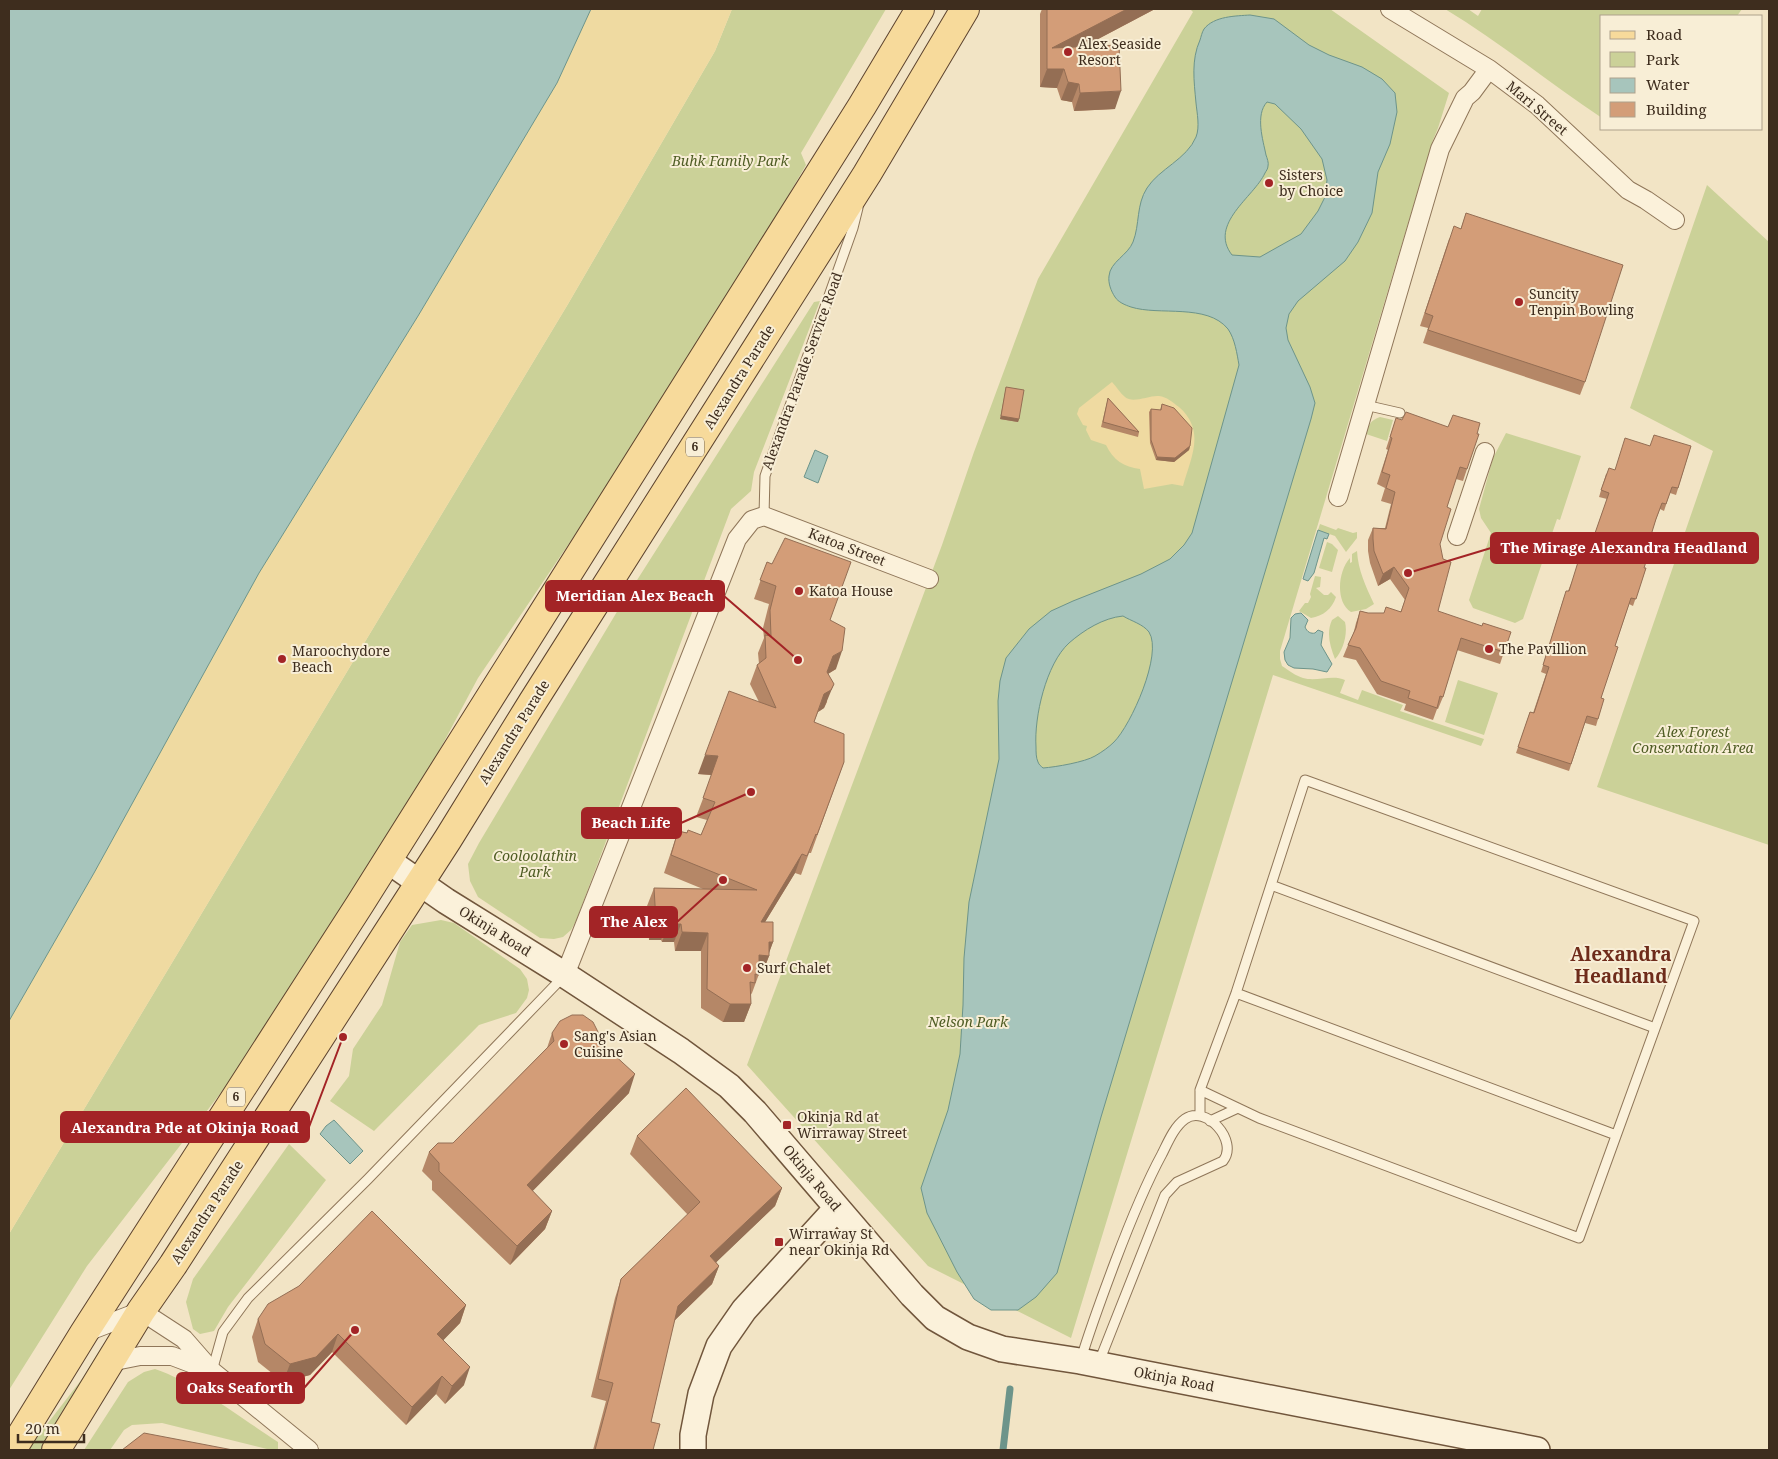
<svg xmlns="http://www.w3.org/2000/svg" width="1778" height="1459" font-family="'Noto Serif',serif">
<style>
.green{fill:#cbd198}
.sand{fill:#efdaa1}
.water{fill:#a7c5bc;stroke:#6d948a;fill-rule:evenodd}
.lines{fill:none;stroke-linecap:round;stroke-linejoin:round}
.stream{stroke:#6d948a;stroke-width:7}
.lane-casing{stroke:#8f7659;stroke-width:11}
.street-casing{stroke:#8f7659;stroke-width:20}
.secondary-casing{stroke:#71563c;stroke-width:28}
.primary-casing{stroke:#5d432e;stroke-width:30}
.lane{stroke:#fbf1da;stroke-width:9}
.street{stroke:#fbf1da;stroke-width:18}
.secondary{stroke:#fbf1da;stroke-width:25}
.primary{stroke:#f7da9b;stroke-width:28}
.wall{fill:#b58767}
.shaded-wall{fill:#946e54}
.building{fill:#d39d78;stroke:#946e54}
.poi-dot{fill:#a32426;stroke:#f8eed6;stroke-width:2}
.labels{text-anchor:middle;stroke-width:4;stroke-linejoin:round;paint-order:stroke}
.shield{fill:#f8eed6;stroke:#766755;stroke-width:1}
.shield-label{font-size:12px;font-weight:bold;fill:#3e2d1e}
.poi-label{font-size:14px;fill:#3e2d1e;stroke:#f8eed6;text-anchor:start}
.street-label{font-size:14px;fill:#3e2d1e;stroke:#f8eed6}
.park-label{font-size:14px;font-style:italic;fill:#4e5c23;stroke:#f8eed6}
.district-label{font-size:19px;font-weight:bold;fill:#6e2b1a;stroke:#f8eed6}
.leader{fill:none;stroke:#a32426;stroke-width:2}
.callout-dot{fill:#a32426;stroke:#f8eed6;stroke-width:2}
.callout{fill:#a32426;stroke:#a32426;stroke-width:2}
.callout-label{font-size:15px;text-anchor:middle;font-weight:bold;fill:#fff}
</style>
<rect width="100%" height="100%" fill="#f2e4c5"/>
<path class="green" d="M732 9H886L801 153 806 165 781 208 597 502 478 678 431 766 322 944 223 1090 87 1266 9 1390V1234L568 304 715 51Z
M1190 9H1330L1449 93 1438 128 1433 140 1280 651V659L1282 666C1288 670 1296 676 1303 678 1317 682 1332 674 1345 680L1340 693 1358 700 1362 690 1403 705 1400 711 1484 739 1481 746 1273 675 1071 1338 928 1266 747 1065 942 545 974 452 1038 279 1193 12Z
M1445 9H1468L1478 16 1482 9H1742L1737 16H1602V118C1549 83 1500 42 1445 9Z
M1707 185 1769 242V845L1597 787 1713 451 1630 408Z
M820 301 754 472 751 491 731 509 576 921 571 930 563 937 554 939 540 938 478 897 470 881 468 864 479 843 618 610 814 302Z
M1380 417 1393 420 1387 441 1366 434C1368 425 1371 420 1380 417Z
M1506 433 1581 456 1560 520 1557 519 1523 619 1515 623 1473 608 1469 600 1491 533 1481 518 1479 509 1493 458Z
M1320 524 1336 530 1338 528 1353 533 1357 532V538L1346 552 1335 536 1318 530Z
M1327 542 1332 544 1338 550 1332 572 1319 568Z
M1357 551C1358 570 1366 587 1374 604L1366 609 1351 612C1335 602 1338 571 1350 558V563L1352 562V554Z
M1315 576 1321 577 1320 587 1316 588 1324 595H1328L1331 592 1336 597C1332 609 1323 616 1311 618L1299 611 1305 603H1308L1311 597 1310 594Z
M1338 616 1345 622C1348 634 1343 651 1335 659 1330 646 1326 633 1332 620Z
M1458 680 1498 693 1484 735 1445 722Z
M441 920 454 923 520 969 527 979 529 990 527 998 516 1013 479 1025 374 1131 330 1101 349 1076 353 1049 382 1005 400 942 412 925Z
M289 1144 326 1180 228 1307 214 1331 200 1334 193 1329 186 1302 193 1279Z
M102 1346 104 1348 41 1450H27L82 1379Z
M155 1369C196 1383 241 1418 278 1442V1450H271L162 1423 132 1425 124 1430 110 1450H84L128 1382 144 1372Z"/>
<path class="sand" d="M591 9H732L715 51 568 304 9 1234V1021L94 873 259 573 418 316 557 83Z
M1112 382C1117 387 1120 393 1125 397 1133 404 1149 395 1159 396 1167 397 1172 402 1179 407 1206 431 1191 457 1183 486L1172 484 1144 489 1140 469C1124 467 1113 460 1106 445L1091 440 1086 430 1087 426 1083 425 1077 414 1079 408Z"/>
<path class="water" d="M9 9H591L557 83 418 316 259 573 94 873 9 1021Z
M1250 15 1274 19 1309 45 1329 55 1362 67 1382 79 1395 93 1397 112 1390 144 1378 172 1372 213 1358 242 1345 261 1298 301 1289 314 1286 328 1288 340 1310 387 1315 403 1311 419 1101 1117 1057 1273 1036 1297 1018 1310H991L974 1299 957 1272 927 1213 921 1188 948 1110 960 1054 963 1005 964 958 969 902 999 759 998 701 1000 681 1006 658 1029 629 1051 611 1073 601 1141 574 1170 559 1184 545 1192 533 1239 365C1237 354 1235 339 1228 329 1207 303 1159 316 1131 307 1125 305 1118 302 1115 297 1111 291 1108 283 1109 276 1110 262 1128 255 1133 242 1140 224 1136 205 1147 188 1159 169 1187 159 1196 137 1200 127 1197 113 1196 103 1194 81 1191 60 1200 40 1201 37 1202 32 1204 29 1214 16 1236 16 1250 15ZM1267 102 1275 104 1301 129 1322 159 1327 180 1325 197 1318 211 1301 234 1260 257 1232 255C1208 224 1254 197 1265 173 1266 171 1268 169 1268 166 1269 163 1267 158 1266 155 1263 140 1255 115 1267 102ZM1123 616C1131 621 1143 624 1149 632 1163 654 1131 725 1114 742 1109 747 1102 752 1095 756 1085 762 1056 767 1043 768 1041 766 1039 765 1038 762 1036 758 1036 752 1036 747 1034 717 1046 664 1069 643 1084 630 1103 618 1123 616Z
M815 450 828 456 818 483 804 477Z
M1318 530 1329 534 1327 539 1324 538 1314 573 1308 581 1303 579Z
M1301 613 1308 620 1305 627C1307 632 1311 634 1315 633L1318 630 1323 632 1321 645 1332 664 1327 672 1313 669 1294 668 1288 665 1285 660 1284 652 1290 638 1291 618 1295 614Z
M334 1120 363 1151 350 1164 320 1134 326 1126Z"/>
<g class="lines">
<path class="stream" d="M1003 1450 1010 1389"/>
<defs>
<path id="lane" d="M1365 405 1400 413
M764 516 765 476 853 228 858 208
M1305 780 1694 921 1579 1238 1259 1118 1200 1090 1236 993Z
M1271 885 1655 1028
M1236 993 1616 1135
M1200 1116V1090
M1210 1121 1238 1108
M1081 1359C1091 1326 1103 1294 1115 1262 1129 1225 1143 1189 1162 1154 1168 1142 1174 1127 1185 1119 1206 1104 1239 1141 1223 1161L1177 1182 1165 1195 1099 1362
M212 1371 223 1332 248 1298 368 1179 563 977"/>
<path id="street" d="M1390 9 1489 69 1537 105 1628 190 1646 200 1675 220
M1338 497 1440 149 1465 98 1472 92 1489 69
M1457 536 1485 452
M565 975 737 539 752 520 764 516 929 579
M84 1333 141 1311 184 1339 212 1371 309 1450
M110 1362 140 1356H172L209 1370"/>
<path id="secondary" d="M387 860 446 901 565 975 681 1051 729 1086 755 1112 912 1295 935 1318 968 1337 1002 1349 1080 1361 1537 1450
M693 1450V1435L701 1394 719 1346 744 1310 837 1208"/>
<path id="primary" d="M12 1450 84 1333 360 904 862 106 920 9
M56 1450 141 1311 173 1265 448 839 532 703 867 174 965 9"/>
</defs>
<use href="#lane" class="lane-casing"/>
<use href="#street" class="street-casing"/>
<use href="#secondary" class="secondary-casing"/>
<use href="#primary" class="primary-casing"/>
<use href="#lane" class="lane"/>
<use href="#street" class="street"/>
<use href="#secondary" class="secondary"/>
<use href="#primary" class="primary"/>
</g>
<path class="wall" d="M1042 9H1155L1083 47 1115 109 1074 111 1072 102 1061 100 1057 88 1040 87V14Z
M1466 213 1585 382 1580 395 1423 343 1428 328 1420 326 1449 239 1461 228Z
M1006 387 1019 419 1018 422 1000 419Z
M1108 398 1139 432 1138 437 1101 427Z
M1162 404 1190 446 1189 450 1174 462 1156 460 1150 443 1149 412 1151 409 1160 410Z
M1396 418 1467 469 1463 481 1456 479 1447 507 1440 544 1438 611 1504 652 1500 664 1457 650 1443 697 1438 709H1437L1433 720 1404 710 1406 704 1377 694 1356 660 1343 657 1348 645 1353 635 1356 623 1360 611 1368 613H1384L1401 611 1405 600 1390 579 1378 586 1370 563 1368 551V540L1373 528H1385L1391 504 1381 501 1385 488 1377 484 1388 450 1386 449Z
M1691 446 1676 495 1670 493 1664 511 1660 509 1655 522 1647 548 1644 568H1646L1633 606 1629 604 1615 646 1601 698 1598 719 1596 726 1585 723 1569 771 1516 753 1530 712 1533 713 1546 674 1541 672 1564 597 1568 591 1586 547 1594 536 1607 499 1599 497 1606 474 1615 470Z
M767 562 830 620 836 669 828 674 827 702 824 708 818 712 814 722 844 762 811 853H809L801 875 795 873 765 922 773 942 769 952V956L762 974H759L752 993 750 996 751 1004 744 1022H723L701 1008V951H675L674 942H662L661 940H649L647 906 654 888 703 889 664 873 678 831 701 835 707 820 696 817 712 775 698 774 759 702 750 684 757 665 759 664 758 653 764 638 763 628 769 604 754 599Z
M552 1033 598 1040 629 1093 532 1191 552 1211 545 1229 510 1265 432 1190V1181L422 1171 429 1152 453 1143 547 1048Z
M637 1136 782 1188 775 1206 716 1262 719 1266 712 1284 674 1321 651 1422 653 1450H593L606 1401 591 1397 615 1298 621 1279 688 1215 630 1154Z
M466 1305 460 1323 443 1340 464 1385 445 1404 436 1394 406 1425 332 1352 310 1375 283 1382 258 1362 252 1337 258 1319Z"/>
<path class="shaded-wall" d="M1127 9H1155L1047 66 1052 48Z
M1047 69H1064L1057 88 1040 87Z
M1068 82 1079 84 1072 102 1061 100Z
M1121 91 1115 109 1074 111 1080 93Z
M1001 416 1019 419 1018 422 1000 419Z
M1190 446 1189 450 1174 462 1156 460 1157 457Z
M1394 567 1390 579 1378 586 1383 574Z
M842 651 836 669 826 675 833 656Z
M834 684 824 708 818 712 824 694Z
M705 755 718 756 712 775 698 774Z
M802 854 795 873 754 940 761 922Z
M656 921H668L661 940H649Z
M669 924H681L674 942H662Z
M682 932 708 933 701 951H675Z
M769 942H773L768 956H769L762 974 753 973 759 955Z
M730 1004H751L744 1022H723Z
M635 1074 629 1093 520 1204 527 1185Z
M782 1188 775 1206 703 1275 710 1256Z
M552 1211 545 1229 510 1265 517 1246Z
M719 1266 712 1284 671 1324 678 1306Z
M466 1305 460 1323 431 1353 437 1334Z
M338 1334 332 1352 310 1375 283 1382 290 1364Z
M470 1367 464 1385 445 1404 452 1386Z
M442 1376 436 1394 406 1425 412 1407Z"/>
<path class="building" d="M1047 9H1127L1052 48 1119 45 1121 91 1080 93 1079 84 1068 82 1064 69H1047Z
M1466 213 1623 265 1585 382 1428 330 1433 316 1425 313 1454 226 1461 229Z
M1006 387 1024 390 1019 419 1001 416Z
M1108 398 1139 432 1103 422Z
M1162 404 1174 408 1192 428 1190 446 1175 458 1157 457 1151 440V409L1161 410Z
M1406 412 1448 427 1453 415 1480 423 1477 434H1479L1467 469 1460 467 1447 507 1451 509 1440 544 1443 559 1451 562 1438 611 1482 626 1483 623 1511 632 1504 652 1461 638 1443 697 1440 696 1437 708 1408 698 1410 691 1381 681 1360 648 1348 645 1356 628 1360 611 1368 613H1384L1386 607 1401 612 1409 588 1394 567 1383 574 1374 551 1373 539V528L1386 529 1395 492 1386 488 1390 475 1382 472 1392 438 1390 437 1396 418 1402 420Z
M1654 435 1691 446 1678 488 1672 487 1666 504 1662 503 1656 519 1647 548 1650 549 1644 568H1646L1636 599 1631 598 1615 646 1618 647 1601 698 1604 699 1598 719 1587 716 1571 764 1518 747 1530 712 1534 713 1549 667 1543 665 1566 591H1569L1583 546 1586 547 1590 535 1594 536 1609 493 1601 490 1609 468 1615 470 1625 438 1650 446Z
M785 538 851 562 830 620 845 628 842 651 833 656 827 672 834 684 831 690 824 694 814 722 844 734V762L817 835 816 834 807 856 802 854 761 922H773V942H769V956L759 955V975L755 974V983L750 982 751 1004H730L707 989 708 933 682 932 681 924H669L668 921H656L654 888 757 890 671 855 678 831 687 833 688 830 701 835 715 802 703 798 718 756 705 755 729 691 776 708 757 665 766 658 765 635 771 636 770 610 776 586 760 580 767 562 772 564Z
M572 1015H583L593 1022 599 1034 598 1040 635 1074 527 1185 552 1211 517 1246 439 1171V1163L429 1152 438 1143H453L554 1041 552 1033 560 1021Z
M686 1088 782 1188 710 1256 719 1266 678 1306 651 1422 660 1424 653 1450H595L613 1383 598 1379 621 1279 700 1202 637 1136Z
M372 1211 466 1305 437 1334 470 1367 452 1386 442 1376 412 1407 338 1334 316 1357 290 1364 265 1344 258 1319 268 1304 299 1286Z
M144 1433 233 1450H122Z"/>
<g class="poi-dot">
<circle cx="1068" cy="52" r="5"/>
<circle cx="1269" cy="183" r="5"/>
<circle cx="1519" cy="302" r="5"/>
<circle cx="799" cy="591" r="5"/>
<circle cx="1489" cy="649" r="5"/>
<circle cx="282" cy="659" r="5"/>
<circle cx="747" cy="968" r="5"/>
<circle cx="564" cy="1044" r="5"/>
<rect x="782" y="1120" width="10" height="10" rx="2.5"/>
<rect x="774" y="1237" width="10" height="10" rx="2.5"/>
</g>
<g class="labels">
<g class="shield">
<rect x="686" y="437.5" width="18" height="19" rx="4"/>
<rect x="227" y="1087.5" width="18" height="19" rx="4"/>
</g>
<g class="shield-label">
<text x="695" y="451">6</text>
<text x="236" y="1101">6</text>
</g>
<g class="poi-label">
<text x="1078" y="49">Alex Seaside<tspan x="1078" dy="16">Resort</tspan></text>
<text x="1279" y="180">Sisters<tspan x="1279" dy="16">by Choice</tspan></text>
<text x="1529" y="299">Suncity<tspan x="1529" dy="16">Tenpin Bowling</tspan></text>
<text x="809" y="596">Katoa House</text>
<text x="1499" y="654">The Pavillion</text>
<text x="292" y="656">Maroochydore<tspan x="292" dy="16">Beach</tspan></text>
<text x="757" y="973">Surf Chalet</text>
<text x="574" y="1041">Sang's Asian<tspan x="574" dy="16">Cuisine</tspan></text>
<text x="797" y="1122">Okinja Rd at<tspan x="797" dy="16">Wirraway Street</tspan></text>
<text x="789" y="1239">Wirraway St<tspan x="789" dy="16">near Okinja Rd</tspan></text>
</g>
<g class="street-label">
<text transform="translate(1537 108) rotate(40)" y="5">Mari Street</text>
<text transform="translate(802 371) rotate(-70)" y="5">Alexandra Parade Service Road</text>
<text transform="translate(739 377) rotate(-58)" y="5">Alexandra Parade</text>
<text transform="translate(847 547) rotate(21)" y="5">Katoa Street</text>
<text transform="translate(514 732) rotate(-58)" y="5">Alexandra Parade</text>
<text transform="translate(495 931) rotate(32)" y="5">Okinja Road</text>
<text transform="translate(812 1178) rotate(50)" y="5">Okinja Road</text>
<text transform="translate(207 1212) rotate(-57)" y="5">Alexandra Parade</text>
<text transform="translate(1174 1379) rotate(11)" y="5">Okinja Road</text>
</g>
<g class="park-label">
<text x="730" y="166">Buhk Family Park</text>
<text x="1693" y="737">Alex Forest<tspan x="1693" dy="16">Conservation Area</tspan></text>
<text x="535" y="861">Cooloolathin<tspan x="535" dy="16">Park</tspan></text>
<text x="968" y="1027">Nelson Park</text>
</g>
<g class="district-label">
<text x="1621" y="961">Alexandra<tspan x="1621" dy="22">Headland</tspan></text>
</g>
</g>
<path class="leader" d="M1408 573L1491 548M798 660L724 596M751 792L681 823M723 880L677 922M343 1037L309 1127M355 1330L304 1388"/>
<g class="callout-dot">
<circle cx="1408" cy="573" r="5"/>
<circle cx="798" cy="660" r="5"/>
<circle cx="751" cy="792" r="5"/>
<circle cx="723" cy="880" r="5"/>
<circle cx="343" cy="1037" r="5"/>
<circle cx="355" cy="1330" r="5"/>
</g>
<g class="callout">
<rect x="1491" y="533" width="267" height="30" rx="5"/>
<rect x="546" y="581" width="178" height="30" rx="5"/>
<rect x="582" y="808" width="99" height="30" rx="5"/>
<rect x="590" y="907" width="87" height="30" rx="5"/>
<rect x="61" y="1112" width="248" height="30" rx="5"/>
<rect x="177" y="1373" width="127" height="30" rx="5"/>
</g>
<g class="callout-label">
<text x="1624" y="553">The Mirage Alexandra Headland</text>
<text x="635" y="601">Meridian Alex Beach</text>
<text x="631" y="828">Beach Life</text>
<text x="634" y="927">The Alex</text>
<text x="185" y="1133">Alexandra Pde at Okinja Road</text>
<text x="240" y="1393">Oaks Seaforth</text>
</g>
<rect width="1778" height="1459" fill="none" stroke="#3e2d1e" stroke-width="20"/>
<rect x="1600" y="15" width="162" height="115" fill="#f8eed6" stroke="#aea18c"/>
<rect x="1610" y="31" width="25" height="8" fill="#f7da9b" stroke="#aea18c"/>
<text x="1646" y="40" font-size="15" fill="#3e2d1e">Road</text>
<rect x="1610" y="52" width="25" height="15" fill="#cbd198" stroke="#aea18c"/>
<text x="1646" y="65" font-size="15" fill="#3e2d1e">Park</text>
<rect x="1610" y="78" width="25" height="15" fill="#a7c5bc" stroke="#aea18c"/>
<text x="1646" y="90" font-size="15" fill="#3e2d1e">Water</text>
<rect x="1610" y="102" width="25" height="15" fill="#d39d78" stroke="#aea18c"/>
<text x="1646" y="115" font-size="15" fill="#3e2d1e">Building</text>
<path d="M18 1434v8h66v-8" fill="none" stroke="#3e2d1e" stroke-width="2.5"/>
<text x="25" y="1434" font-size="15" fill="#3e2d1e" stroke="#f8eed6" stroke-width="4" paint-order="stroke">20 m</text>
</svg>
